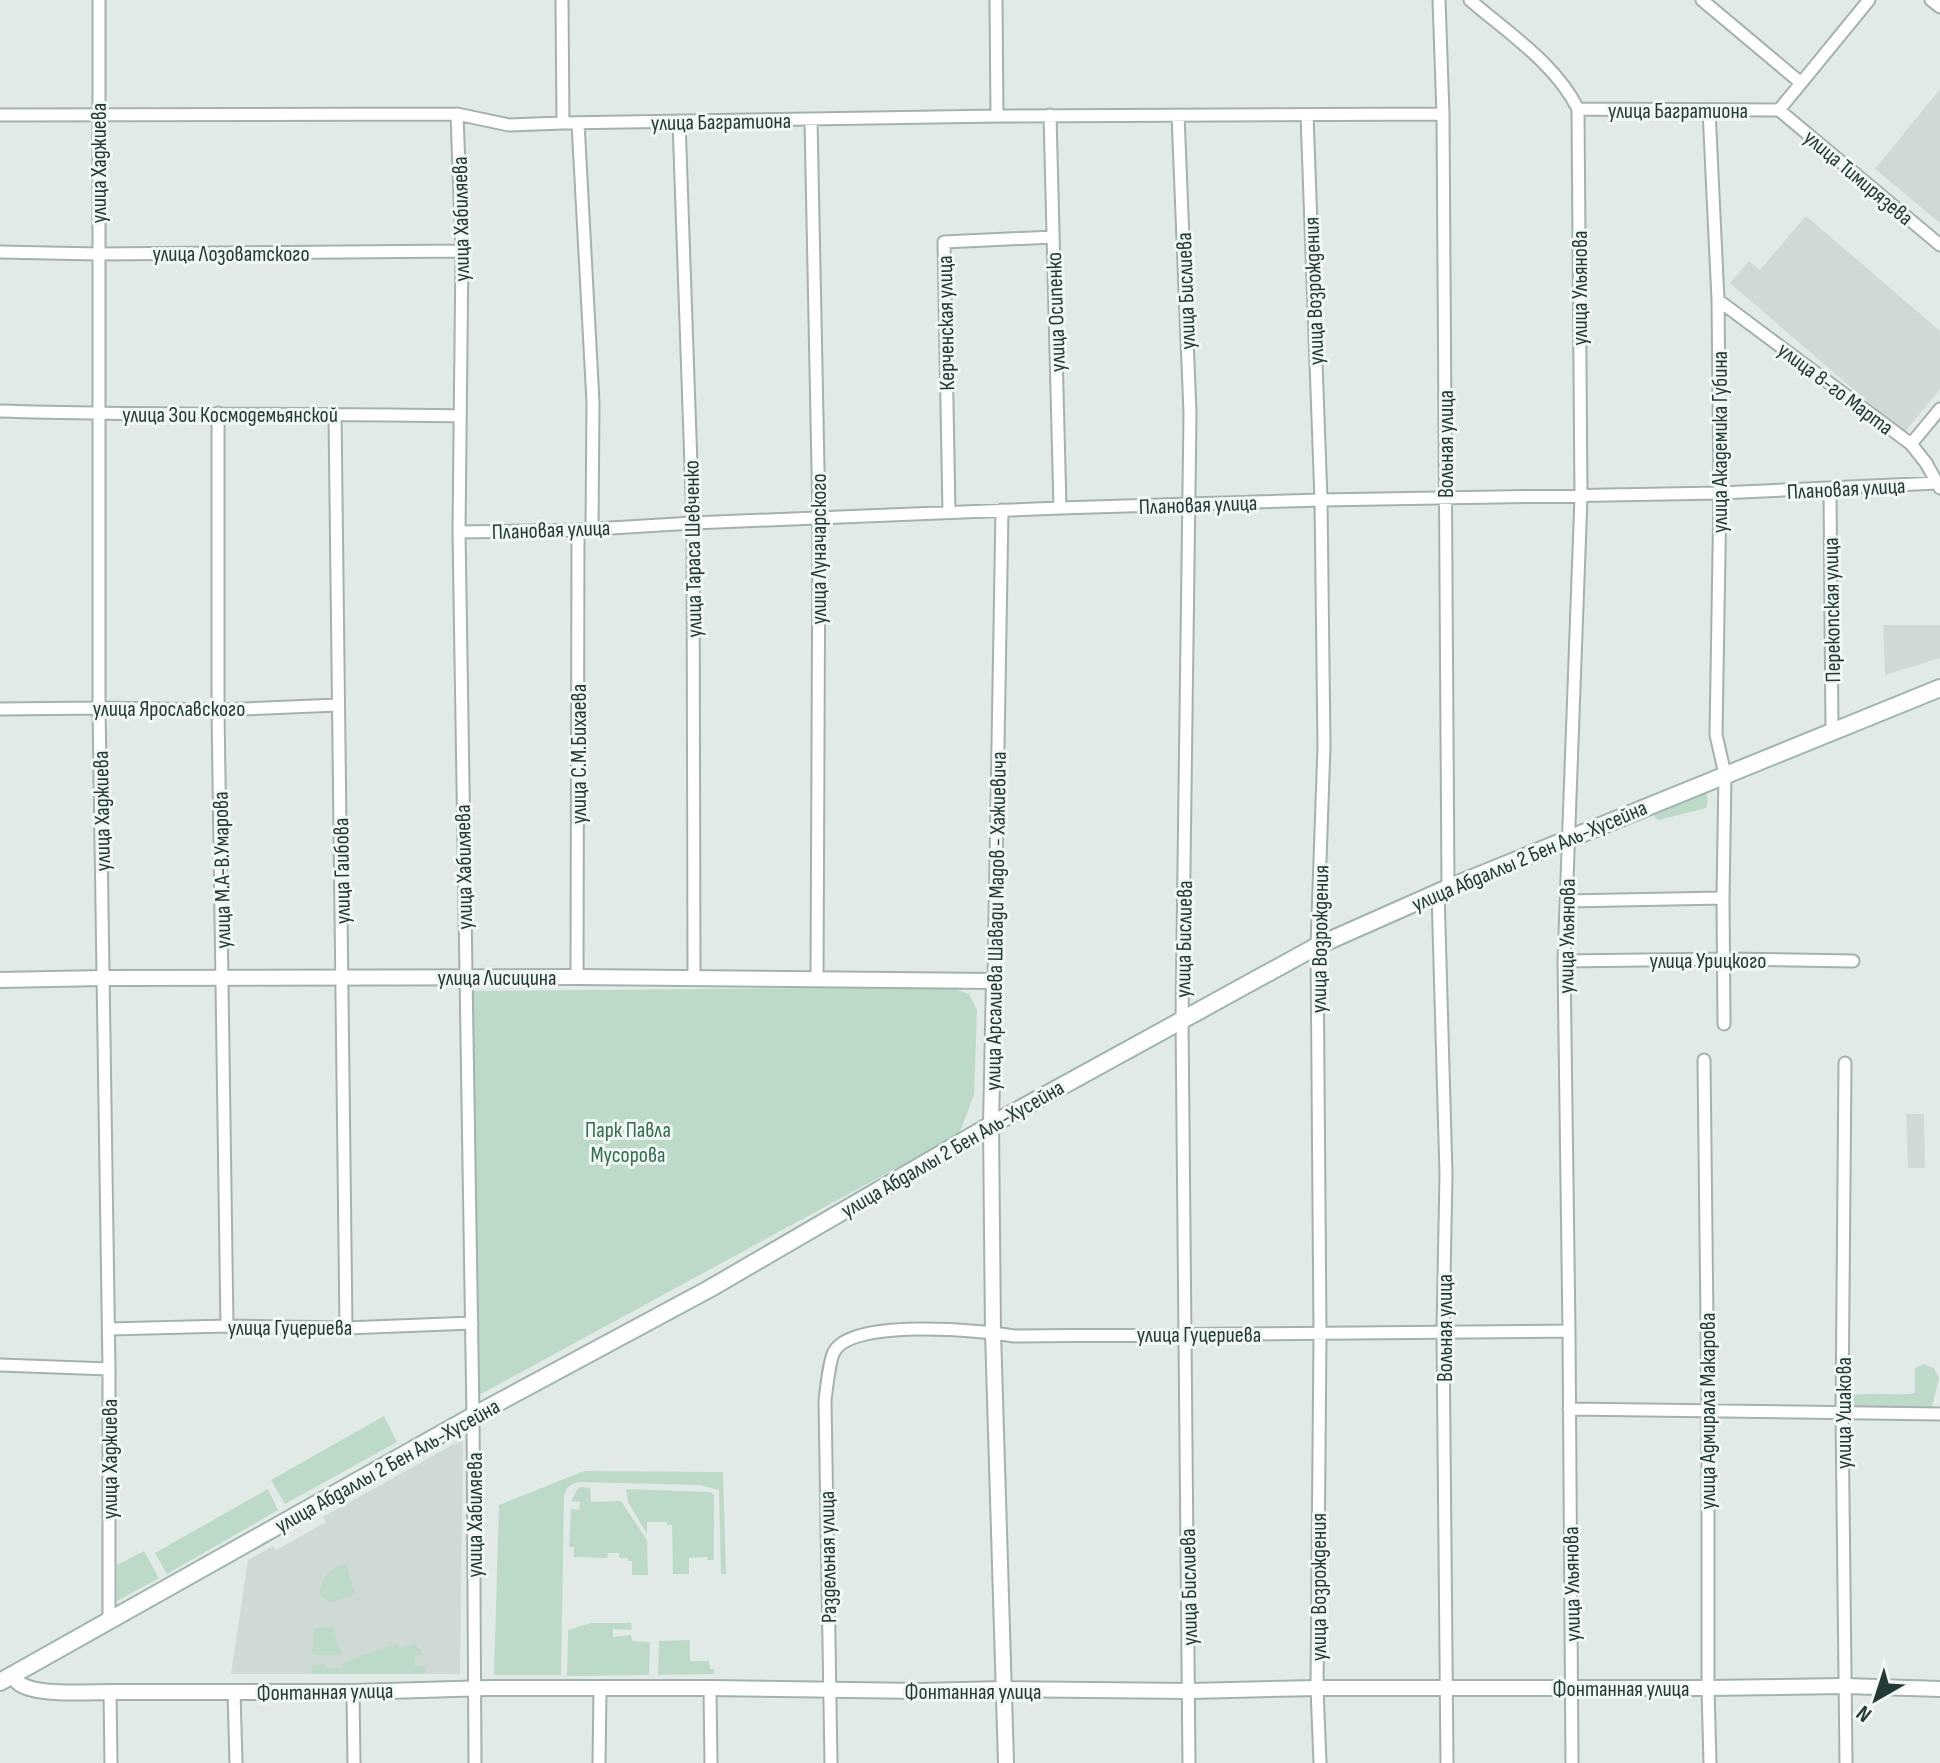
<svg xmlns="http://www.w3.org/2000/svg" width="1940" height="1763" font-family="'Sofia Sans Condensed',sans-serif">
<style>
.built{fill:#cfdad6}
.green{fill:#bcdac7}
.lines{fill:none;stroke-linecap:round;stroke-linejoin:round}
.minor-casing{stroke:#a4b1ae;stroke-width:15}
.tertiary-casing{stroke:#a4b1ae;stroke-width:18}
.secondary-casing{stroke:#a1b5b0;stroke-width:20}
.minor{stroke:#fff;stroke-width:11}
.tertiary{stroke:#fff;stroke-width:14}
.secondary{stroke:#fff;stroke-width:16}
.labels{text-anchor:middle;stroke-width:6;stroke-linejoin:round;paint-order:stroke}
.street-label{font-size:22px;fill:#233936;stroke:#f1f7f5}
.park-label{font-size:22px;fill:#316c4f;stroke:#f1f7f5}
</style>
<rect width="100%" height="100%" fill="#e1eae7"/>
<path class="built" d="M1940 89V223L1875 169Z
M1806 216 1940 331V389L1904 433 1730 283 1749 261 1760 270Z
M1883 625H1940V658L1885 675Z
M1906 1114H1924L1925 1168H1908Z
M463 1439 460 1674H231L248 1560 273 1546 276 1550 326 1522 323 1517Z"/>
<path class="green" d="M1706 792 1708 801 1706 808 1659 820 1654 817 1657 808 1678 798Z
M949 987 969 994 977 1010 974 1095 959 1134 479 1395 473 991Z
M1923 1364 1934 1368 1939 1378 1932 1407 1927 1410H1865L1847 1407 1845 1397C1868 1390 1892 1397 1915 1393V1368Z
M384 1416 397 1442 285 1504 271 1480Z
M584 1471 723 1472 726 1574H721L719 1490 699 1485 578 1482C568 1485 565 1488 564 1499L561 1675H494L499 1505Z
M581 1487 590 1488 591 1502 621 1501 647 1540 648 1575H632V1561H628V1558H619V1553H608L607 1558 574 1557V1547H569L571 1509 579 1510 580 1502 571 1501 577 1490Z
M268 1489 278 1510 167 1574 155 1553Z
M626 1489 710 1492 714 1495V1560H707V1557L689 1558V1574H673L672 1525H667V1522H647V1534L628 1502Z
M144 1551 159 1578 117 1601V1565Z
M346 1564 355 1594 331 1603 319 1595C322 1576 328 1569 346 1564Z
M591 1623H631L632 1630 613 1629V1637L631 1635 632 1641 650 1642 649 1675 567 1676 568 1630Z
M332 1627 342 1655H315L312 1651 315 1628Z
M690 1640V1661H709L710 1669H714V1674L658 1675 659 1641Z
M397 1643 400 1649 415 1644 421 1650V1655H415L414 1665 425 1667V1674H311L313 1665 325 1664 326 1668H342L343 1663Z"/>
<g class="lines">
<defs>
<path id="minor" d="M99 0V708L109 1369V1622
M562 0 563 123
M996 0 997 116
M1439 0 1443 114 1448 888
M1470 0C1508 33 1555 63 1578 109L1581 497 1564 961 1569 1331 1572 1763
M1702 0 1801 83
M1931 0 1940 7
M1578 109 1779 110
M1709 110 1718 300 1720 493 1716 735 1725 774 1723 898 1724 1024
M1779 110 1940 245
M1779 110 1869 0
M457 114 462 251 459 532 473 1416 475 1763
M0 115 457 114 509 125 563 123 997 116 1443 114
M1050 115 1060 508
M1178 115 1190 413 1182 1019 1189 1763
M1307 115 1321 500 1324 746 1317 946 1320 1334 1317 1688 1320 1763
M811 120 819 518 817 979
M679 121 693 523 694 978
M578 123 593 402 592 529
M0 252 98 254 462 251
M1718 300 1911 444 1926 463 1940 488
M0 411C153 416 306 413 459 416
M218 413V710L227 1326
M335 413 346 1328
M1911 444 1940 409
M1830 489 1832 731
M949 512 944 242 1053 237
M459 532 578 530 693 523 1060 508 1321 500 1720 493 1938 483
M0 709 99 708 218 710 338 705
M1438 892 1446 1174 1443 1331 1447 1763
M1566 901 1723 898
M1564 961 1724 959 1853 961
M577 977 578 530
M994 981 1002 510
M1704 1060 1708 1410V1688L1710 1763
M1845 1063 1842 1412 1846 1763
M109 1329 227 1326 346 1328 472 1323
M0 1365 109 1369
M1569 1409 1940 1414
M710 1688 711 1763
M110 1692 111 1763
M234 1692 236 1763
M353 1692 354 1763
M599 1763 600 1688
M831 1763 825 1401C826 1391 830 1358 834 1352 851 1318 981 1330 1014 1336L1569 1331"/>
<path id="tertiary" d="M0 980 103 978 577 977 994 981 991 1125 993 1332 1006 1763
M11 1675C14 1678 18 1683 20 1684 38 1696 89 1692 110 1692H353L489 1688H710L920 1691 1004 1689 1190 1691 1317 1688H1708L1845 1686 1940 1689"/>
<path id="secondary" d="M0 1682 473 1416 709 1289 991 1125 1317 946 1448 888 1940 688"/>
</defs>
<use href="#minor" class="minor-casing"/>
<use href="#tertiary" class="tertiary-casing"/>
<use href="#secondary" class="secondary-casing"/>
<use href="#minor" class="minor"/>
<use href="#tertiary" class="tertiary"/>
<use href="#secondary" class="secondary"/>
</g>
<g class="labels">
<g class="street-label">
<text x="1678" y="118">улица Багратиона</text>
<text transform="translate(721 121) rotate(-1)" y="8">улица Багратиона</text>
<text transform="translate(98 163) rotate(-90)" y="8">улица Хаджиева</text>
<text transform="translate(1859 177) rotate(40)" y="8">улица Тимирязева</text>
<text transform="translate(460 219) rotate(-91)" y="8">улица Хабиляева</text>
<text x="231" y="261">улица Лозоватского</text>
<text transform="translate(1579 288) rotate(-90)" y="8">улица Ульянова</text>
<text transform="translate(1185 291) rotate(-92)" y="8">улица Бислиева</text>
<text transform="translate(1313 291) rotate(-92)" y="8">улица Возрождения</text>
<text transform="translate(1055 312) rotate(-92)" y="8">улица Осипенко</text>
<text transform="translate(945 323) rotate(-91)" y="8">Керченская улица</text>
<text transform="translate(1836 388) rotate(37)" y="8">улица 8-го Марта</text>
<text x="230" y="422">улица Зои Космодемьянской</text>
<text transform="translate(1719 442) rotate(-90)" y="8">улица Академика Губина</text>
<text transform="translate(1445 444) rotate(-90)" y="8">Вольная улица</text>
<text transform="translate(1846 488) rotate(-3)" y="8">Плановая улица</text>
<text transform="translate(1198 504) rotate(-2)" y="8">Плановая улица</text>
<text transform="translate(551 529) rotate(-2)" y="8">Плановая улица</text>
<text transform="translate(692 549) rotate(-91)" y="8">улица Тараса Шевченко</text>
<text transform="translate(818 549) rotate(-90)" y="8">улица Луначарского</text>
<text transform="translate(1831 610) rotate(-91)" y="8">Перекопская улица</text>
<text x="169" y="716">улица Ярославского</text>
<text transform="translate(578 754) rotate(-90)" y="8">улица С.М.Бихаева</text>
<text transform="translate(101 811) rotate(-91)" y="8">улица Хаджиева</text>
<text transform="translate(1529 855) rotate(-23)" y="8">улица Абдаллы 2 Бен Аль-Хусейна</text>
<text transform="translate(463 867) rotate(-91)" y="8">улица Хабиляева</text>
<text transform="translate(221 870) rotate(-91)" y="8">улица М.А-В.Умарова</text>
<text transform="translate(341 871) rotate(-91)" y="8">улица Гаибова</text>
<text transform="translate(995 921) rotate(-89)" y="8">улица Арсалиева Шавади Мадов - Хажиевича</text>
<text transform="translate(1566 936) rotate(-89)" y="8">улица Ульянова</text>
<text transform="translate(1183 939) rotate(-89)" y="8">улица Бислиева</text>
<text transform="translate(1319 939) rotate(-89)" y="8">улица Возрождения</text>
<text x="1708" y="968">улица Урицкого</text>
<text x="497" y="985">улица Лисицина</text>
<text transform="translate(952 1148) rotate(-30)" y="8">улица Абдаллы 2 Бен Аль-Хусейна</text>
<text x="290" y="1335">улица Гуцериева</text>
<text transform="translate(1444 1328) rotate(-90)" y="8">Вольная улица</text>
<text x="1199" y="1342">улица Гуцериева</text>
<text transform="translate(1707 1411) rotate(-90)" y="8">улица Адмирала Макарова</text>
<text transform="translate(1843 1413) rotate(-90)" y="8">улица Ушакова</text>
<text transform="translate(109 1459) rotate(-90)" y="8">улица Хаджиева</text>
<text transform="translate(387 1465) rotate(-29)" y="8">улица Абдаллы 2 Бен Аль-Хусейна</text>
<text transform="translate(474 1515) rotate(-90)" y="8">улица Хабиляева</text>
<text transform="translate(827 1557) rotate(-91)" y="8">Раздельная улица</text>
<text transform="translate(1571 1584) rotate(-91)" y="8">улица Ульянова</text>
<text transform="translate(1188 1587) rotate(-91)" y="8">улица Бислиева</text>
<text transform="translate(1318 1587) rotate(-90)" y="8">улица Возрождения</text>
<text x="1621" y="1696">Фонтанная улица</text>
<text transform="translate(325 1691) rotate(-1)" y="8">Фонтанная улица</text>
<text x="973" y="1699">Фонтанная улица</text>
</g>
<g class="park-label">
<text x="628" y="1137">Парк Павла<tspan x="628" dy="25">Мусорова</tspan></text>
</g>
</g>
<g transform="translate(1876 1699) rotate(219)" stroke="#f1f7f5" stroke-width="6" paint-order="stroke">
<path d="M0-6L14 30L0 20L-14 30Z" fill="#233936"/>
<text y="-12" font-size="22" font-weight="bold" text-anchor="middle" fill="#233936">N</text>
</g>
</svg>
